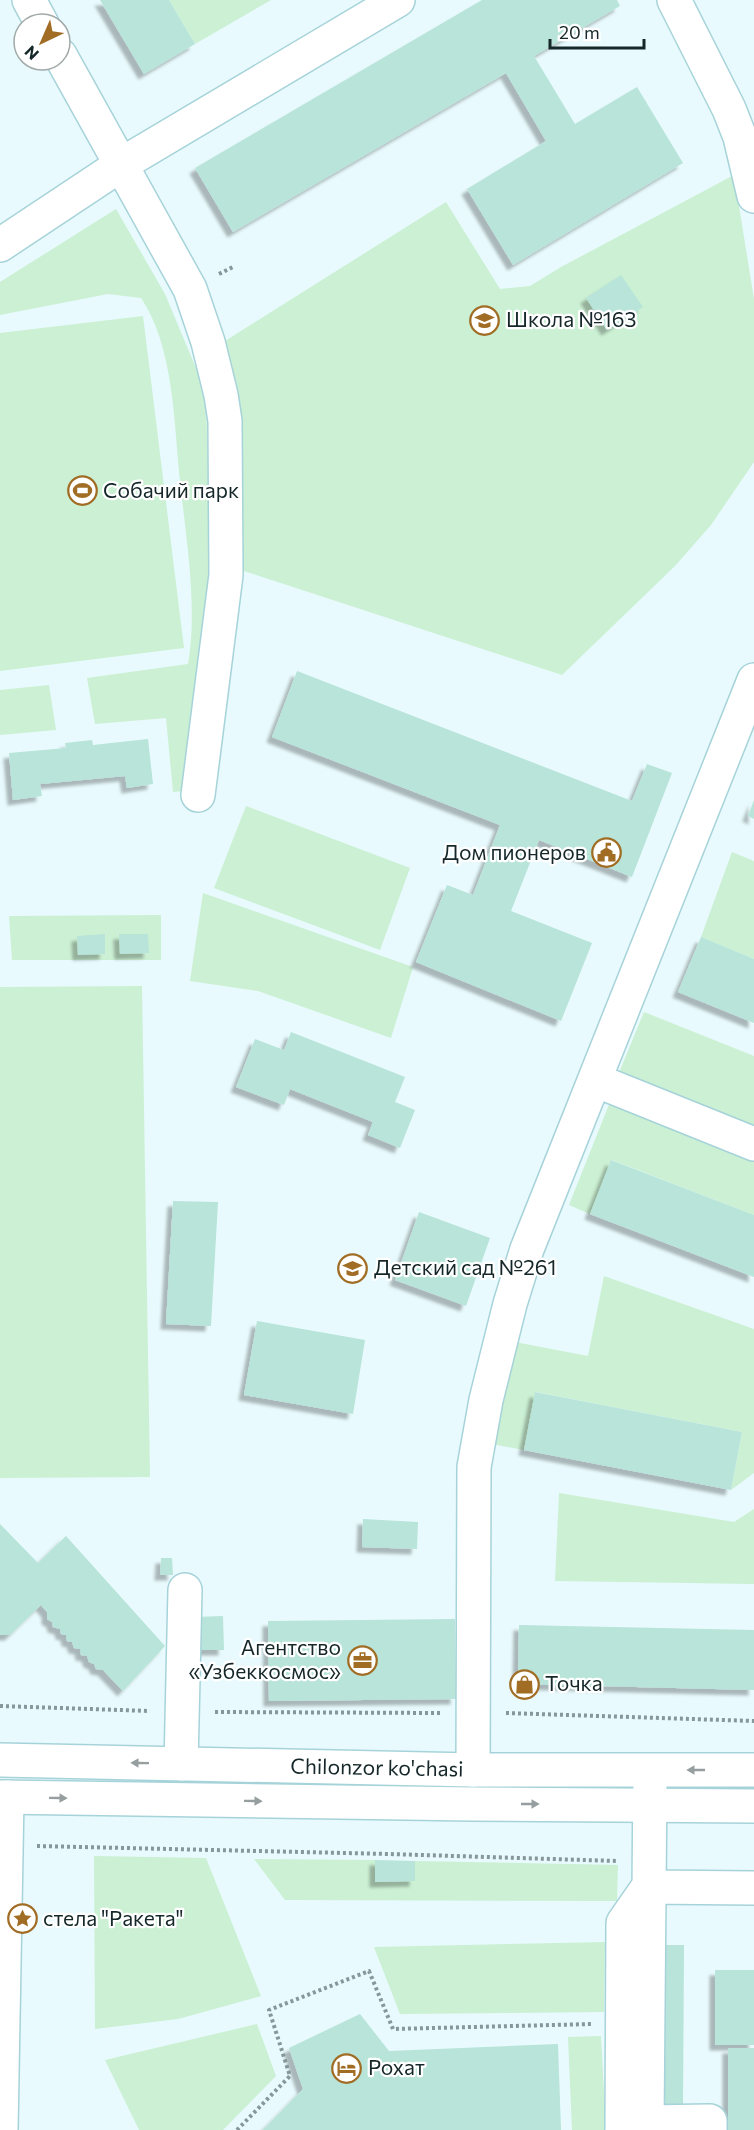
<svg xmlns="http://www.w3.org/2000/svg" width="754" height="2130" font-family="Commissioner,sans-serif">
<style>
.green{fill:#cbf0d3}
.building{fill:#b8e4d9;filter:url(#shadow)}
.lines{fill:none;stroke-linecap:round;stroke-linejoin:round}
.minor-casing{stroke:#a6d3d9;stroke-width:36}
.major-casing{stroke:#a6d3d9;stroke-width:36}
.path{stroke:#85979a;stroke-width:4;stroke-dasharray:3 3;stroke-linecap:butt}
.minor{stroke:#fff;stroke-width:33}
.major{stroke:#fff;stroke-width:33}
.oneway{fill:#969e9f}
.labels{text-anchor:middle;stroke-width:4.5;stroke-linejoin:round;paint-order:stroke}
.poi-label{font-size:21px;fill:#152729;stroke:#fff;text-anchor:start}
.street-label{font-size:21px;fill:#152729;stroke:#fff}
</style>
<defs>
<filter id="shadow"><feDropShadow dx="-5.5" dy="5.5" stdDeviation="1.5" flood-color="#0004"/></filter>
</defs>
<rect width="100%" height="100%" fill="#e8fafd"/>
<path class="green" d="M169 0H271L195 44Z
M734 175 754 299V462L711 525 675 566 562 675 241 570 235 389 225 341 446 202 500 289 530 286 561 267Z
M116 209 165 294 206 392 209 516 212 574 199 685 194 690 184 791 173 792 166 718 95 724 87 678 188 664C198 608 186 538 180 481 174 423 174 347 141 298L108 294 0 315V282Z
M143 316 184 648 0 671V333Z
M49 685 56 730 0 735V690Z
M246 806 410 868 380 950 214 888Z
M732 852 754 861V959L701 937Z
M203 893 413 967 391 1038 258 991 190 981Z
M161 915V960H12L9 916Z
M142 986 150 1477 0 1478V987Z
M644 1012 754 1056V1128L618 1075Z
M610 1102 754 1160V1215L612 1160 590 1214 569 1205Z
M604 1276 754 1329V1473L731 1490 742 1432 536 1392 524 1450 492 1444 515 1342 588 1356Z
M559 1493 734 1522 754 1509V1584L555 1581Z
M94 1856 206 1858 261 1996 178 2019 95 2029Z
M254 1859 375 1860V1882L414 1881 415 1861 618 1865 617 1901 285 1900Z
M605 1942 604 2012 400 2014 374 1947Z
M257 2024 276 2076 223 2130H139L105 2060Z
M601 2036 606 2130H572L568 2037Z"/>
<path class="building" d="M100 0H169L195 44 144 74Z
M482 0H617L620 6 534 56 575 124 637 87 683 163 513 265 467 189 546 141 506 73 233 232 195 168Z
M621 275 643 307 607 330 586 298Z
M297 671 632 801 647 764 672 773 632 877 539 840 511 911 592 943 561 1021 416 962 447 885 473 895 500 825 272 737Z
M148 739 153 784 127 788 125 776 40 784 42 796 13 800 9 753 66 748 65 743 92 740 93 745Z
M754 800V819L748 816Z
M105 934V954L78 955 77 936Z
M119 934H148L149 953 120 954Z
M701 937 754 959V1023L678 992Z
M291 1032 405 1077 395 1102 415 1110 400 1148 368 1135 373 1122 290 1089 284 1105 236 1087 255 1039 284 1050Z
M611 1160 754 1215V1277L590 1214Z
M173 1201 218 1202 211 1326 166 1324Z
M419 1212 490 1238 466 1306 395 1280Z
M257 1321 365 1340 353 1414 244 1395Z
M535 1392 742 1432 731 1490 524 1450Z
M363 1519 418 1522 417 1549 362 1547Z
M0 1524 38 1563 66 1536 165 1646 123 1691 103 1670 96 1669 94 1664 89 1662 87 1656 81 1655 80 1649 74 1648 72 1642 67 1641 66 1635 61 1634 60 1629 53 1627 52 1622 47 1619V1612L41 1605 10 1635H0Z
M161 1558H172L173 1575H160Z
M223 1616 224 1650H197L196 1617Z
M455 1619 456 1699 269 1701 268 1621Z
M519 1625 754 1630V1690L518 1684Z
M375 1860 415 1861V1881L375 1882Z
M661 1945H684L683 2105H660Z
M715 1970H754V2045H715Z
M360 2014 389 2051 558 2044 561 2130H263L303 2089 289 2048Z
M728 2048H754V2130H728Z"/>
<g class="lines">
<defs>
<path id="minor" d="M29 0 42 24
M674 0 729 109 740 137 754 196
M60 55 190 289 208 342 221 395 225 421 226 575 198 795
M0 245 122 164 398 0
M595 1080 754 1144
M181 1764 185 1590
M473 1770 474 1467 486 1400 510 1304 527 1249 754 680
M650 1776 647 2122 710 2121V2130
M1 2130 7 1797
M622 2130 623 1923 648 1887 754 1888"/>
<path id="major" d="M0 1760 473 1770H754
M0 1797 472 1804 754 1806"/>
</defs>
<use href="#minor" class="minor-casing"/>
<use href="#major" class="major-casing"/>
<path class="path" d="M219 274 233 267
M0 1706 150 1711
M215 1712 441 1713
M506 1713 754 1721
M37 1846 389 1854 617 1861
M237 2130 290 2076 269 2010 369 1971 393 2029 592 2024"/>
<use href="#minor" class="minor"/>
<use href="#major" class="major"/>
</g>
<defs><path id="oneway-solid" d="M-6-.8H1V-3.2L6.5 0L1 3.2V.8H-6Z" transform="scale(1.5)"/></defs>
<g class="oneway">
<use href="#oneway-solid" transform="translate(140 1763) rotate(-179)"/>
<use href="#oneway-solid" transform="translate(696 1770) rotate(-180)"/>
<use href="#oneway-solid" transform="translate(58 1798) rotate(1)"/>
<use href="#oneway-solid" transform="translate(253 1801) rotate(1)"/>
<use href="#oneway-solid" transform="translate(530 1804)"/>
</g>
<defs>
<symbol id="school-ring" viewBox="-11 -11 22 22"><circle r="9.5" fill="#fff" stroke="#a16c24" stroke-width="1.5"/><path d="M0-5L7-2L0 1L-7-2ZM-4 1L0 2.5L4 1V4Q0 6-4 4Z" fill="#a16c24"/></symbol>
<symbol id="stadium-ring" viewBox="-11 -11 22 22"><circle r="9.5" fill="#fff" stroke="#a16c24" stroke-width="1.5"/><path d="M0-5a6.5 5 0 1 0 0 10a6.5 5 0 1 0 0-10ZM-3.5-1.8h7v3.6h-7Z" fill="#a16c24"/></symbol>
<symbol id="civic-ring" viewBox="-11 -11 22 22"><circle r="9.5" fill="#fff" stroke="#a16c24" stroke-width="1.5"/><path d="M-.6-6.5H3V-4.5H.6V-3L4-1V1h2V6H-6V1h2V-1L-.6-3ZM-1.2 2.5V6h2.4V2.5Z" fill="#a16c24"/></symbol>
<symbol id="office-ring" viewBox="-11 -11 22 22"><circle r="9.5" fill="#fff" stroke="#a16c24" stroke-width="1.5"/><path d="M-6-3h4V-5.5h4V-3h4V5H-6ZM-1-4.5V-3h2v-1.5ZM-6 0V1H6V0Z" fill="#a16c24"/></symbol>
<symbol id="shop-ring" viewBox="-11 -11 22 22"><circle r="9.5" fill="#fff" stroke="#a16c24" stroke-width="1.5"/><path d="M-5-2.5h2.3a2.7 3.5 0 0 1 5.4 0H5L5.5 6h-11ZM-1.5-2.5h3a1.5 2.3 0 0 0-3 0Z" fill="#a16c24"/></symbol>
<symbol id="sight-ring" viewBox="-11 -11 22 22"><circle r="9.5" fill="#fff" stroke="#a16c24" stroke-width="1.5"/><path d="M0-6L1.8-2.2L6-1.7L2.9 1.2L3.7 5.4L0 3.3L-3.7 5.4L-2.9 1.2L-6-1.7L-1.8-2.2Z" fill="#a16c24"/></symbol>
<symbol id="hotel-ring" viewBox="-11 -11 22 22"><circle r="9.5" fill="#fff" stroke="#a16c24" stroke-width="1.5"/><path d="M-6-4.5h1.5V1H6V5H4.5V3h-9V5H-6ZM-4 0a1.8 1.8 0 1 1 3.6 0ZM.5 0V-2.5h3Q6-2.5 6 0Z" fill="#a16c24"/></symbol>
</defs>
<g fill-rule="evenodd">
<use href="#school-ring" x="468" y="304" width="33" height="33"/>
<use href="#stadium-ring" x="66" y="474" width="33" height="33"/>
<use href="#civic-ring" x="590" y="836" width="33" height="33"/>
<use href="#school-ring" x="336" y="1252" width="33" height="33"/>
<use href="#office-ring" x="346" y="1644" width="33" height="33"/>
<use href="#shop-ring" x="508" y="1668" width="33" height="33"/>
<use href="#sight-ring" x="6" y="1902" width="33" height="33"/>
<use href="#hotel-ring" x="330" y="2052" width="33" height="33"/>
</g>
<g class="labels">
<g class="poi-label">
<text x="506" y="327">Школа №163</text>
<text x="103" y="498">Собачий парк</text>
<text x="586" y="860" text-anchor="end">Дом пионеров</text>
<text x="374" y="1275">Детский сад №261</text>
<text x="341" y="1655" text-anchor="end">Агентство<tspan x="341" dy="24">«Узбеккосмос»</tspan></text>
<text x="545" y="1691">Точка</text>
<text x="43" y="1926">стела "Ракета"</text>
<text x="368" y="2075">Рохат</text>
</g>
<g class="street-label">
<text transform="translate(377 1768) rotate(1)" y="7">Chilonzor ko'chasi</text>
</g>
</g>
<g transform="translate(42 42) rotate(224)"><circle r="28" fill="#ffffff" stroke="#a1a9a9" stroke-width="1.5"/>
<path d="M0-4.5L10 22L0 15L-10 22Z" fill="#a16c24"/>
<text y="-9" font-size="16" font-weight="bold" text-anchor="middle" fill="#152729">N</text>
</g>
<path d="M550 39v9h94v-9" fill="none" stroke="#152729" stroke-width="3"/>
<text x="559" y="39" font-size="18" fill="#152729" stroke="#ffffff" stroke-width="4.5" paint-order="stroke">20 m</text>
</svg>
